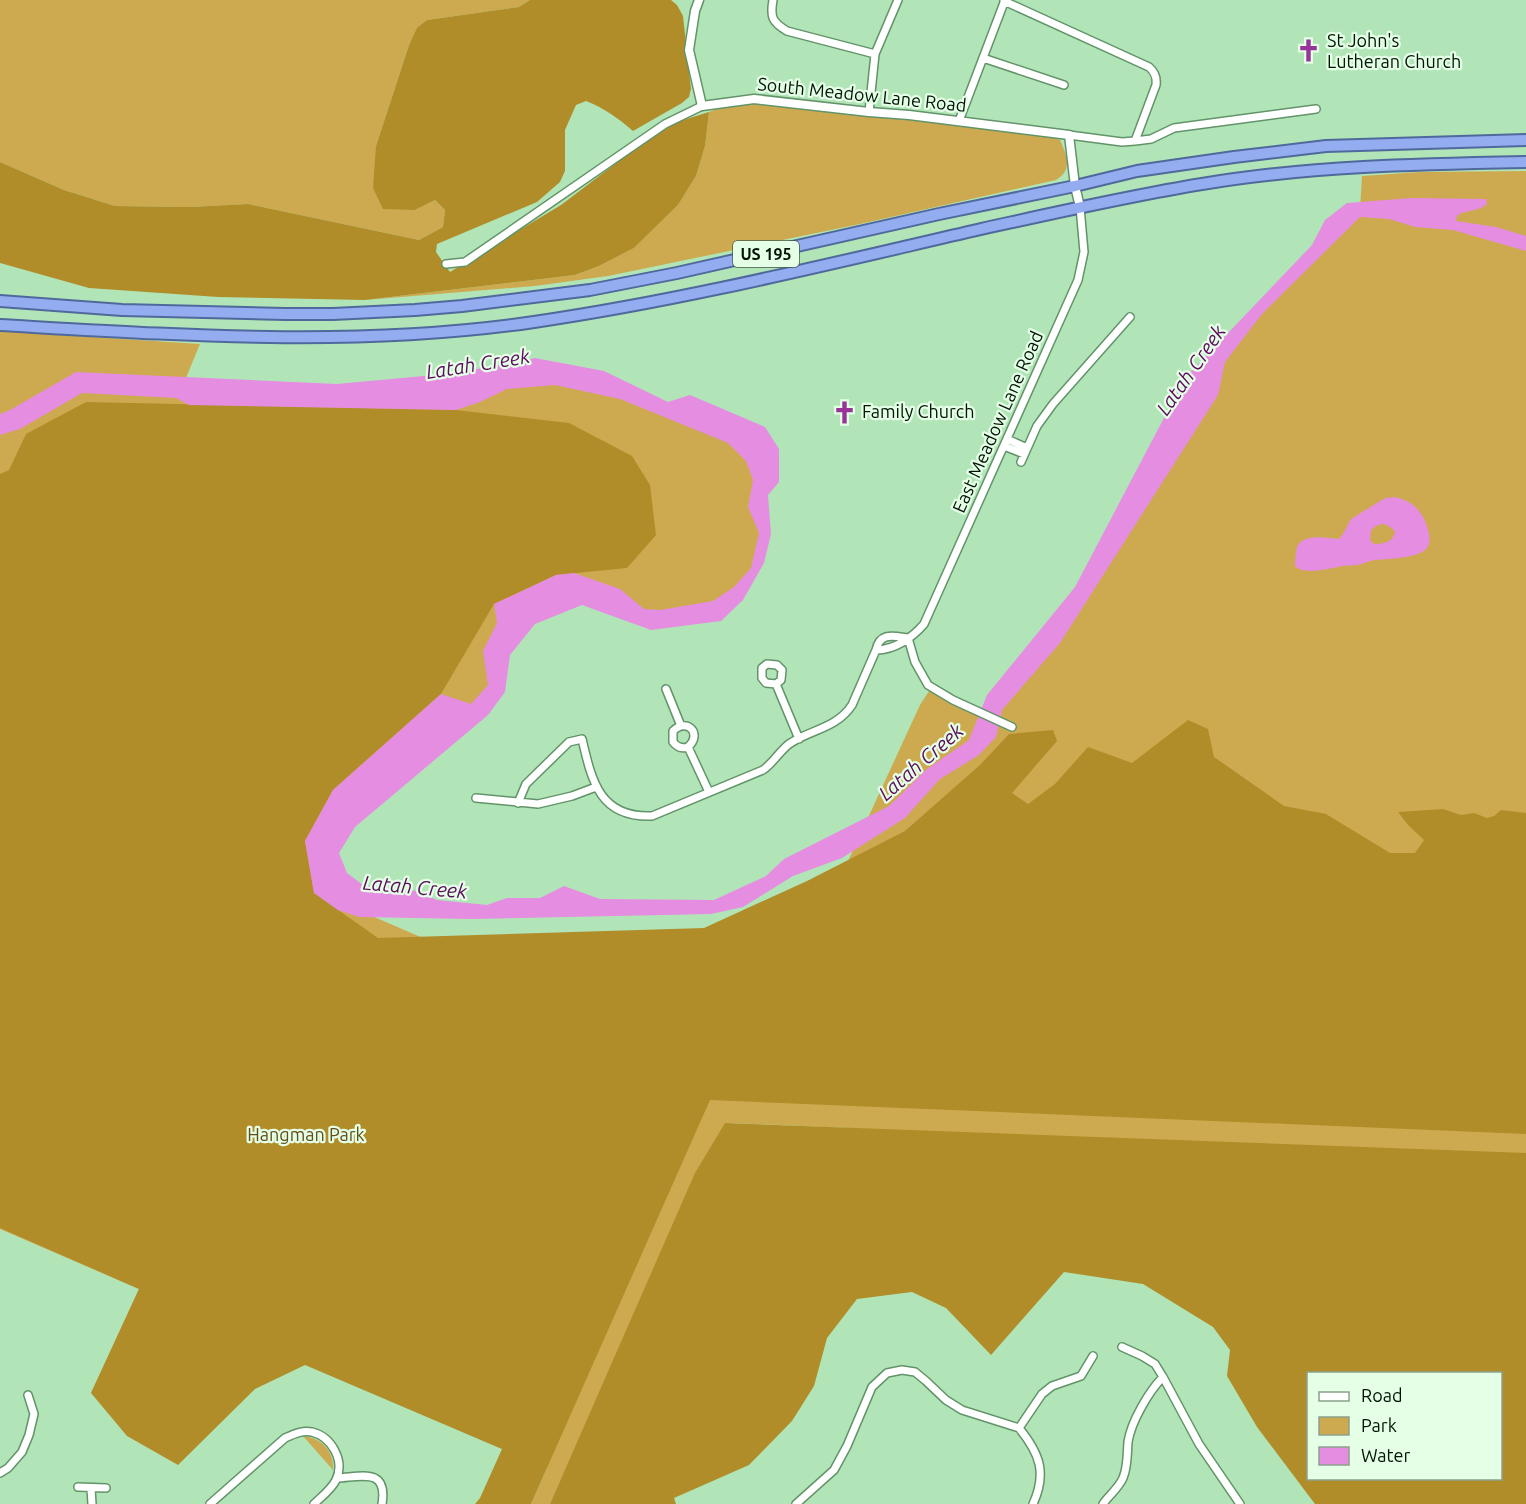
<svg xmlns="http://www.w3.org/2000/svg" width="1526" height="1504" font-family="Ubuntu,sans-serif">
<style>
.green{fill:#cdaa4f}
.forest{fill:#b18d29;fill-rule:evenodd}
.water{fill:#e58de1;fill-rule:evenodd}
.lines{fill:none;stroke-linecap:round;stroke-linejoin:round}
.minor-casing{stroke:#629369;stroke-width:10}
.tertiary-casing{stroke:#629369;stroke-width:11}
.trunk-casing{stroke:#50699c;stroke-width:14}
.minor{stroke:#fff;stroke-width:7}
.tertiary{stroke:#fff;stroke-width:8}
.trunk{stroke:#94acf0;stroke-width:10}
.labels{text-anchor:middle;stroke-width:4.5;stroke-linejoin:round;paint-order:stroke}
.shield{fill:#e5ffe7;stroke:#475a4a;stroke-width:1.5}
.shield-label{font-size:16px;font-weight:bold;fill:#031406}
.poi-label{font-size:18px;fill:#031406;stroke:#e5ffe7;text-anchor:start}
.street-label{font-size:18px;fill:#031406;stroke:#e5ffe7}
.park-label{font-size:18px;fill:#614e1b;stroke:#e5ffe7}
.water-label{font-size:20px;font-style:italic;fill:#5d0c5d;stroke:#e5ffe7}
</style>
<rect width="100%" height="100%" fill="#b1e5b8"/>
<path class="green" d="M0 0H530L519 7 427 20 417 29 409 45 376 146 415 210 435 200 445 210 443 227 419 240 248 204 190 207 115 206 64 190 0 162Z
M765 103 1054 137 1060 140C1067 156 1073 170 1056 180L860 224 608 276 535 286 365 300 575 275 599 266 634 248 678 205 696 176 705 146 709 112 723 107Z
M1526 171V1419L1500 1374 849 1128 731 1123 576 1480 563 1475 550 1504H531L547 1468 302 1363 91 1393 139 1289 0 1229V331L200 344 181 390 339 397 503 377 601 384 757 454 766 534 758 565 739 594 645 620 608 598 523 608 498 687 321 846 372 916 748 1078 920 705 929 691 952 704 985 719 1048 640 1220 357 1360 209 1362 176 1420 172Z
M303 1436C322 1438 334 1451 333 1470Z"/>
<path class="forest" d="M530 0H671L677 5 683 16 691 89 689 97 682 103 633 131C618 118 604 108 586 101L576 105 565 130V171L560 182 537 202 437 244 436 252 450 272 561 205 648 139 680 121 709 112 705 146 696 176 678 205 634 248 599 266 575 275 365 300 218 297 89 288 0 263V162L64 190 115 206 190 207 248 204 419 240 443 227 445 210 435 200 415 210 383 209 373 188 376 146 409 45 417 28 427 20 519 7Z
M86 402 456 410 569 423 632 456 650 485 656 535 627 568 556 575 494 604 441 694 333 790 305 841 314 893 378 938 704 928 807 881 905 831 981 764 1009 734 1053 730 1057 741 1012 793 1028 804 1055 784 1088 747 1132 763 1188 720 1208 729 1214 757 1284 806 1326 814 1390 853H1415L1424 840 1408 825 1398 812 1443 809 1461 815 1474 813 1487 818 1494 816 1501 810 1526 813V1134L710 1100 531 1504H475L480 1498 502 1449 305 1365 255 1389 178 1465 127 1436 91 1393 139 1289 0 1228V474L9 470 26 434Z
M725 1123 1526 1153V1504H1315L1257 1427 1227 1376 1230 1350 1213 1327 1143 1284 1064 1272 991 1355 946 1308 912 1292 857 1299 827 1338 814 1386 792 1421 749 1465 674 1498 676 1504H550L695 1173ZM1308 1374H1500V1478H1308Z"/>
<path class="water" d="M1412 198 1486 199 1487 204C1479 212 1466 209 1457 216L1456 221 1496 227 1526 236V251L1453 230 1415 227 1389 219 1360 217 1262 314 1225 362 1218 395 1060 643 1002 710 996 737 979 755 940 779 905 818 842 858 793 876 743 907 711 914 472 919 359 917 338 910 314 893 305 841 333 790 441 694 471 704 488 685 483 651 497 623 494 604 556 575 574 573 620 589 644 609 660 610 713 601 734 587 751 568 759 533 748 507 753 480 746 461 728 443 620 399 555 385 507 389 480 402 456 410 189 405 176 398 82 393 20 429 0 435V414L10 410 76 372 337 384 456 373 535 358 604 371 668 402 690 395 765 427 779 449V482L768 495 771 534 764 563 743 600 721 621 651 630 582 605 535 624 510 655 505 692 488 715 355 827 339 853 347 873 363 885 417 891 437 900 487 905 507 898H540L564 886 600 899 714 900 766 876 784 859 889 806 927 769 969 740 987 695 1075 587 1185 378 1312 245 1325 220 1347 203Z
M1394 497C1407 499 1417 506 1423 517 1427 525 1433 540 1427 548 1420 558 1387 559 1375 560 1369 561 1363 564 1357 565 1352 566 1348 565 1343 566 1331 568 1304 576 1295 566 1295 561 1296 551 1297 547 1303 533 1327 538 1339 539L1343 534 1351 519 1380 501 1386 498ZM1382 524 1387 525 1395 531C1394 542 1383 544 1374 544L1370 540 1371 530 1376 526Z"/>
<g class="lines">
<defs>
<path id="minor" d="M773 0C770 17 772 22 787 31L875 54
M1004 1 1149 67C1155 72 1157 77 1156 85L1135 141
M983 58 1064 85
M869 112 875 54 898 0
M959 121 1005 0
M1069 135 1122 142 1135 141 1151 139 1174 128 1316 109
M446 264 465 262 665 124 702 106
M1007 439 1027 448
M1004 446 1024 454
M1021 462 1037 426 1053 404 1130 317
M908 638 915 662 928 685 953 700 1012 727
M876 650C895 650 913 637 924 624L1078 280 1084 252 1080 207
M776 684 766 683 762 678V668L767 664 777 665 782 670 781 680 776 684 799 739
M666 689 681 726
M688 747C682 749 677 747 673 742V731C687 717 703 734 688 747L709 792
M476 798 538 804 572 796 596 787
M518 803 526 784 569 742 582 739C592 782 600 818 652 816L763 770C773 763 779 752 789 744 811 729 836 729 852 705L876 650C880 632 893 636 908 638
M1122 1347 1142 1356 1155 1364 1163 1377 1199 1444 1240 1504
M1019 1428 1042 1394 1052 1386 1081 1376 1093 1356
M1019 1428C1040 1454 1047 1473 1033 1504
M0 1473 8 1468 22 1452 29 1435 34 1414 28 1395
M337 1478C361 1477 388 1467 382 1504
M78 1487 106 1488
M91 1488 92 1504
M210 1504 285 1438C294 1434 302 1430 312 1432 332 1437 345 1461 336 1480 331 1490 321 1497 314 1504
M796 1504 834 1470 847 1446 872 1387 887 1373 902 1370 915 1372 926 1381 946 1400 962 1410 1019 1428
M1103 1504C1109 1495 1118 1489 1123 1478 1128 1466 1127 1454 1128 1442 1131 1422 1149 1391 1163 1377"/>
<path id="tertiary" d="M699 0 695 11 689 50 702 106 754 99 869 112 909 115 1069 135 1075 186 1080 207"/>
<path id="trunk" d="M0 301 122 310 285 314H333L415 310 462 306 590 290 677 273 939 214 1075 186 1137 171 1234 157 1326 146 1526 140
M0 325C176 335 359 348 534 322 685 300 833 263 981 229 1054 213 1128 196 1202 184 1309 166 1417 164 1526 162"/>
</defs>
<use href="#minor" class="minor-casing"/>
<use href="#tertiary" class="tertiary-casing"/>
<use href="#trunk" class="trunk-casing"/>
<use href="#minor" class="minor"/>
<use href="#tertiary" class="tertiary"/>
<use href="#trunk" class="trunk"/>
</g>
<defs>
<symbol id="church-bare" viewBox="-9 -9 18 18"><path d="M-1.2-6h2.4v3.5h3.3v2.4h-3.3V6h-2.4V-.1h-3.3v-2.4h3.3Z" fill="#983397" stroke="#e5ffe7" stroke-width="2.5" paint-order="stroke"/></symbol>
</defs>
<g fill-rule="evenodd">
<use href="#church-bare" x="1292" y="34" width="33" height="33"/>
<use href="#church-bare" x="828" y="396" width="33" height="33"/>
</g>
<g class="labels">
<rect class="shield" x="733" y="241" width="66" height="26" rx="4.5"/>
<g class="shield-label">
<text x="766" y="260">US 195</text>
</g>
<g class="poi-label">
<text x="1327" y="47">St John's<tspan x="1327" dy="21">Lutheran Church</tspan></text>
<text x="862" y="418">Family Church</text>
</g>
<g class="street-label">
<text transform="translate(862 95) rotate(6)" y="6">South Meadow Lane Road</text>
<text transform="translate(998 422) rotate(-66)" y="6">East Meadow Lane Road</text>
</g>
<g class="park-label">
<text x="306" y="1141">Hangman Park</text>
</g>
<g class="water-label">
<text transform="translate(478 364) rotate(-9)" y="7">Latah Creek</text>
<text transform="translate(1191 370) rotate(-55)" y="7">Latah Creek</text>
<text transform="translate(921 762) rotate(-41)" y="7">Latah Creek</text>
<text transform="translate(415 887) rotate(5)" y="7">Latah Creek</text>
</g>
</g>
<rect x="1307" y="1372" width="195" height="108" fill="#e5ffe7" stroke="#8ba18d" stroke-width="1.5"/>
<rect x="1319" y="1392" width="30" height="9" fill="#ffffff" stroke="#8ba18d" stroke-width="1.5"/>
<text x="1361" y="1402" font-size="18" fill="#031406">Road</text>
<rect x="1319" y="1417" width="30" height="18" fill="#cdaa4f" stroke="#8ba18d" stroke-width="1.5"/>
<text x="1361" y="1432" font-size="18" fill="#031406">Park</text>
<rect x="1319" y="1447" width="30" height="18" fill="#e58de1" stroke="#8ba18d" stroke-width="1.5"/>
<text x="1361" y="1462" font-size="18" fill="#031406">Water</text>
</svg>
